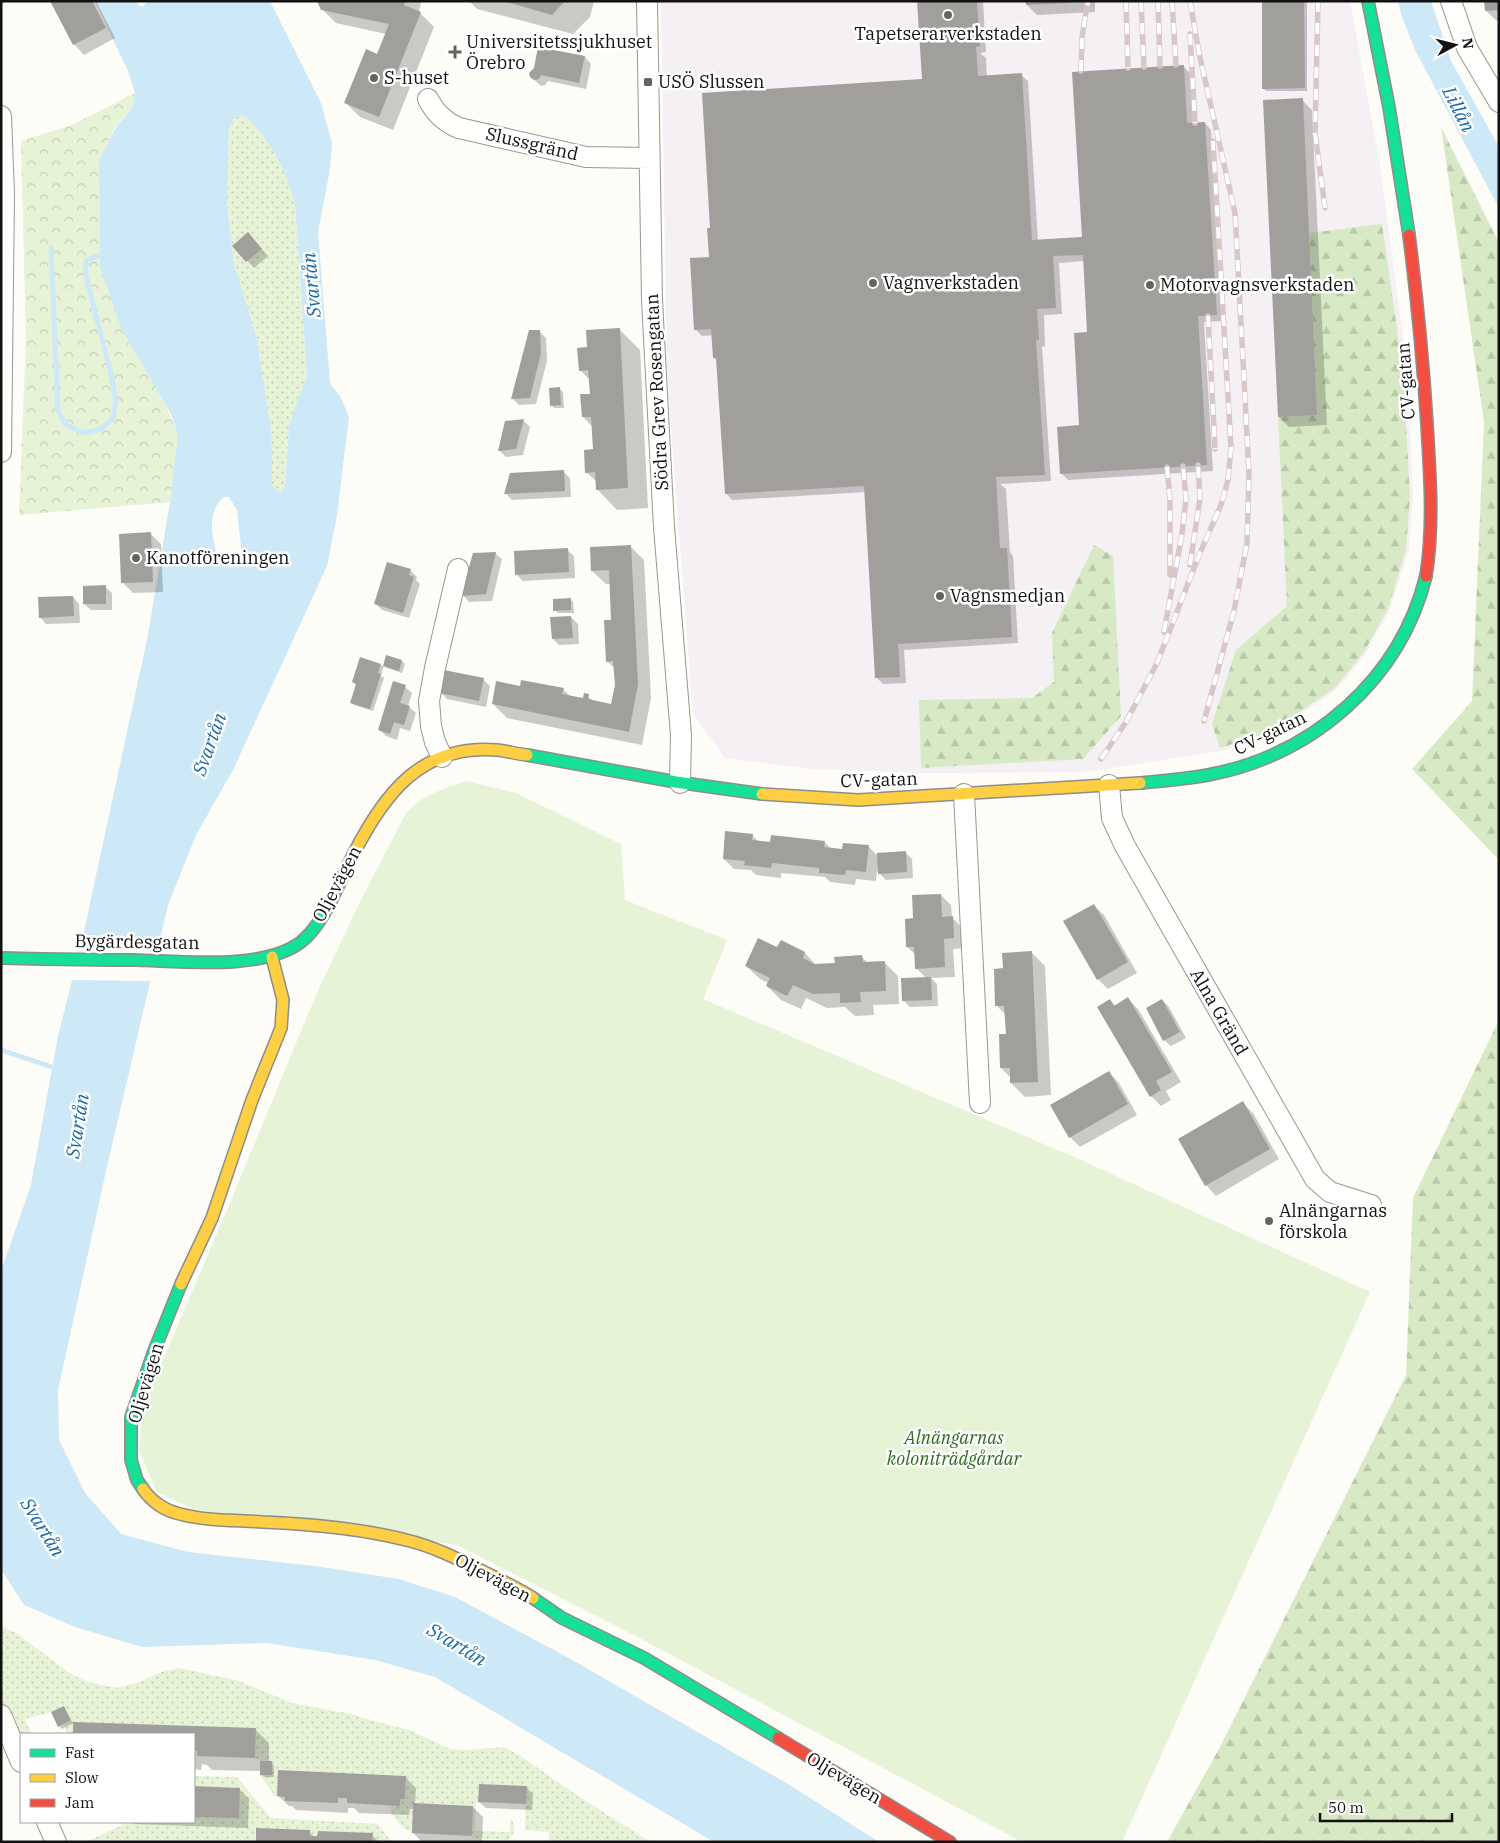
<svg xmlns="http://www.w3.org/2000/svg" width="1500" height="1843" font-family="'IBM Plex Serif',serif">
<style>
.industrial{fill:#f5f0f3}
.grass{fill:url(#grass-dots)}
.forest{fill:url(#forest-firs)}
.park{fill:url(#park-crowns)}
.garden{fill:#e7f3d7}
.water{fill:#cde8f7;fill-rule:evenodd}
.pier{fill:#fdfcf7}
.shadow{fill:#0003}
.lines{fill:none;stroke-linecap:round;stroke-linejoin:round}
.stream{stroke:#cde8f7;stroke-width:5}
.building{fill:#a19f9c}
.street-casing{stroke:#979795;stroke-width:22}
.fast-casing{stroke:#8e8d8b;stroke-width:14}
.slow-casing{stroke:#8e8d8b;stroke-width:14}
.jam-casing{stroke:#8e8d8b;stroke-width:14}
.street{stroke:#fffffe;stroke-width:20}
.fast{stroke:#16e098;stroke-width:11}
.slow{stroke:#ffcf43;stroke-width:11}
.jam{stroke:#f24e42;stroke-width:11}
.rail-casing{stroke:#d9c6c7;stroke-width:5.5}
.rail{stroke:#fff;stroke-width:4;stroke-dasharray:11;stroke-linecap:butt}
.poi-dot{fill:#646362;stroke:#fff;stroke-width:2}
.labels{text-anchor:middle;stroke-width:5;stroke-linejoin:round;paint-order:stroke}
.poi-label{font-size:18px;fill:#111;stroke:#fff;text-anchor:start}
.street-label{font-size:18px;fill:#111;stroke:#fff}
.park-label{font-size:18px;font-style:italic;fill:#2f6b1f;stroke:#fff}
.water-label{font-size:19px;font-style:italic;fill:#1768a6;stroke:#fff}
</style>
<defs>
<pattern id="grass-dots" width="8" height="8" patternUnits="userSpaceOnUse" patternTransform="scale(1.25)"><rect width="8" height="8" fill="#e7f3d7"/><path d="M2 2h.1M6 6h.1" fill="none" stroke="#c5cfb8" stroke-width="1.8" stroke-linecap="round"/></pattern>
<pattern id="forest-firs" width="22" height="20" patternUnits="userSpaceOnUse" patternTransform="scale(1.25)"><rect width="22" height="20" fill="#d8eac5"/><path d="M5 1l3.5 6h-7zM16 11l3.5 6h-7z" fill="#b8c8a8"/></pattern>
<pattern id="park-crowns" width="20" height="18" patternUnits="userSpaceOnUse" patternTransform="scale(1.25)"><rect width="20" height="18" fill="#e7f3d7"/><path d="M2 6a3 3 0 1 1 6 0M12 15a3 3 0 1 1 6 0" fill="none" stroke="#c5cfb8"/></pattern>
</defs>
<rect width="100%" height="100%" fill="#fdfcf7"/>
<path class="industrial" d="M661 1H1350L1380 165 1407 367 1413 496 1409 550 1390 609 1365 655 1336 690 1271 735 1220 751 1087 772 925 773 811 769 725 758 693 714 667 374Z"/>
<path class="grass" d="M240 116 246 117C270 139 288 173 295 205L307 377 296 404 289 426 285 486 283 492 278 491 272 486 256 335 234 264 227 203 229 130 235 117Z
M1 1626 16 1633 71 1674 88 1682 117 1688 139 1682 164 1671 180 1668 239 1681 292 1703 346 1713 412 1731 450 1749 468 1750 504 1747 519 1755 584 1800 651 1842H549V1832L525 1830 526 1786 479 1784 478 1802 476 1803 475 1831 510 1832V1820H512C515 1827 515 1835 508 1840L472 1838 473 1806 413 1803 412 1833 403 1828 391 1812V1805L400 1799H405L406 1776 279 1770 277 1796H275L260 1775H272V1762L260 1761 255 1758 256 1728 73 1723V1734H67L64 1724 71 1720 64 1706 51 1712 25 1719 31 1734H21V1745L1 1701Z
M194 1776 237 1777 271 1818 378 1824 392 1842H372L373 1834 318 1831 317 1836 256 1829V1842H85L123 1825 122 1822H194V1817L239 1818 240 1788 194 1786Z"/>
<path class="forest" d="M1441 127 1499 243V860L1412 769 1472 701 1484 422Z
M1382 224 1403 371 1410 496 1406 550 1388 609 1364 652 1336 687 1271 732 1220 748 1212 724 1236 650 1287 606 1278 417 1317 415 1309 233Z
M1094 545 1113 556 1121 716 1083 759 921 768 919 700 1032 698 1054 682 1052 633Z
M1499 1020V1842H1167L1219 1749 1406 1375 1413 1198Z"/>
<path class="park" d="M135 93 132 108 115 127 99 160 100 255 179 436 170 502 19 515 26 340 21 141 72 125Z"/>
<path class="garden" d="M466 781 516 793 621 844 625 900 727 940 703 999 1072 1156 1370 1292 1122 1842H1022L630 1633 457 1545 193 1509 157 1492 139 1451 142 1409 232 1198 316 995 358 906 405 815C420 795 443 789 466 781Z"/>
<path class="water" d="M95 1H134L142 7 148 1H270L321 103 332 143 330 169 318 232 330 383 340 396 349 417 337 515 327 566 233 770 196 835 168 905 106 1171 58 1390 59 1440 85 1493 121 1534 188 1552 315 1566 399 1579 455 1597 567 1657 788 1784 879 1842H714L435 1677 375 1660 267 1643 142 1647 75 1627 24 1605 1 1569V1271L31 1185 58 1036 81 945 148 635 170 502 178 435 171 414 122 330 100 267 99 160 116 127 132 108 135 93 128 71ZM240 116 246 117C270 139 288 173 295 205L307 377 296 404 289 426 285 486 282 492 278 491 272 486 271 430 256 335 234 264 227 203 229 130 235 117ZM224 497H229L237 510 242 556 236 561 227 564 218 560C213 538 205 513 224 497Z
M1398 1H1431L1451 61 1499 147V208L1415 50 1402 17Z"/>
<path class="pier" d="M78 947 160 949 152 981 70 980Z"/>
<path class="shadow" d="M51 1H96L115 38 84 55 74 44Z
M318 1 421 2 419 12 434 27 393 130 360 117 346 103 377 55 386 34 336 23 322 9Z
M469 1H594L590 17 573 34 477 9Z
M918 1H983L986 52 980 53 986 58 987 77 1021 75 1028 81 1038 241 1083 238 1183 66 1190 73 1193 124 1205 123 1211 130 1223 321 1204 322 1213 471 1068 480 1061 473 1081 427 1089 333 1084 261 1059 263 1062 314 1044 315 1045 346 1042 347 1051 481 1000 484 1006 489 1010 552 1013 556 1018 643 904 650 906 683 883 684 877 678 866 492 732 500 726 493 718 361 714 358 713 335 702 336 695 329 710 259 923 81Z
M1027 1H1095V12L1037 15 1027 5Z
M1263 1H1307V91H1266L1263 88Z
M1499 1V20L1497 21 1486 11Z
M585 57 591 64 586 89 548 81 545 85 541 86 531 77Z
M1302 100 1312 110 1327 425 1289 427 1279 417Z
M248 234 268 256 254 268 234 246Z
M619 329 640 350 648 508 617 510 597 489V482L586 472 594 450 593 427 583 417 591 395 590 380 580 370 588 349Z
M539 331 546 338 547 361 536 404 519 405 512 398Z
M560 389 563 392 564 408H554L551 405Z
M524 421 530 427 523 455 506 457 499 450 506 422Z
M563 471 570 478 571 497 512 500 506 494Z
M151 534 161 544 163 592 133 593 123 583Z
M630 546 644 560 651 698 642 745 507 718 493 704 521 687 563 689 571 697 584 700 588 696 594 702 612 705 616 685 615 669 607 661 613 621 611 584H606L592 571Z
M567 550 574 556 575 578 523 581 516 574Z
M495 553 502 559 492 601 469 602 463 595Z
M410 570 417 577 416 580 420 584 409 618 382 610 375 603Z
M105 587 112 593V610H91L84 604Z
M73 597 79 604 80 623 46 624 40 617Z
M570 599 573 602 574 613H558L555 610Z
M571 617 578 624 579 644 559 645 553 639Z
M387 657 402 661 405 664 402 673 387 668 384 665 381 676 384 678 373 711 354 705 351 702 356 685 353 682 381 665 384 667Z
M483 679 490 686 486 707 447 699 440 692Z
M405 687 412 693 408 706 416 713 410 731 400 728 397 740 386 736 379 729Z
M752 835 759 842H824L832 849 844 850 868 846 878 856 905 852 912 859 913 878 886 880 877 871 876 881 856 879 855 885 830 882 825 877 781 873V878L756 875 751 870 734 869 724 859Z
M941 895 951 905 952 917 962 928 964 948 953 949 955 977 931 978 937 984 938 1006 910 1007 903 1000 926 978 916 968V955L907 947Z
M1093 905 1104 915 1137 973 1108 989 1098 979Z
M781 942 805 953 817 966 836 965 862 957 868 963 884 962 898 976 899 1004 873 1005 874 1015 855 1016 845 1007 827 1008 806 998 801 1009 781 1000 767 986 768 983 760 979 746 966 778 949Z
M1031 952 1045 966 1051 1095 1025 1097 1011 1083V1078L1001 1068 1007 1035 1006 1015 997 1006 1004 970Z
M1128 999 1138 1009 1181 1082 1166 1091 1171 1100 1161 1106 1151 1096 1110 1001 1116 1006Z
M1162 1000 1169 1007 1186 1038 1171 1046 1164 1040Z
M1109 1072 1119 1083 1137 1115 1080 1147 1070 1137Z
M1243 1103 1253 1113 1279 1159 1216 1196 1206 1185 1180 1139Z
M63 1707 73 1723 62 1729 59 1726Z
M75 1724 256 1730 269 1743V1762L274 1765V1777H264L261 1774V1771L212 1770 207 1765 202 1764 201 1770 194 1769V1734H74Z
M406 1778 416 1788 415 1805 473 1807 483 1817 482 1842H422L413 1833 414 1809H410L409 1815 359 1813 354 1808H348V1813L296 1810 292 1806H289L278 1796Z
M194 1787 239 1789 249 1799 248 1828 134 1824 132 1822H194Z
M526 1787 533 1794 532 1810 486 1808 479 1802Z
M309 1832 315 1837 372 1835 379 1842H257Z"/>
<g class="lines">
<path class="stream" d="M51 248 58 411 66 425 85 433 101 429 113 418 116 400 110 370 85 273 87 260 100 255
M1 1050 58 1069"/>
</g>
<path class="building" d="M50 1H92L106 28 73 45Z
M317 1H405L404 5 421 12 379 117 344 103 366 49 377 54 389 24 321 10Z
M504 1H565L552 15Z
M917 1H977L980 46 976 47 978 76 1022 73 1032 240 1082 237 1072 72 1184 65 1187 123 1205 122 1217 315 1198 316 1207 465 1060 474 1057 427 1079 425 1074 333 1087 332 1083 255 1053 256 1056 308 1037 309 1039 340H1036L1045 475 996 477 1000 548H1007L1012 637 898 644 900 677 875 678 864 486 725 494 716 358H713L711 329 694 330 690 258 709 257 707 228H710L702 93 922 79Z
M1026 1H1071V3L1026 5Z
M1262 1H1304L1305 88 1262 89Z
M1484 1H1499V10L1485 11Z
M538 47 585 56 579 83 541 75 539 79 534 80 530 77 529 73 534 68Z
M1303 98 1317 415 1278 417 1263 100Z
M248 232 262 249 246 262 232 246Z
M620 328 628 488 596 490 595 472 585 473 584 450 593 449 591 417H582L580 394H590L588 370 579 371 577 348 587 347 586 330Z
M529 330H540L541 353 530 398 511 399Z
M560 387 561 405 550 406 549 388Z
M524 419 516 449 498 451 505 421Z
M564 470 565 491 504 494 510 473Z
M151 532 153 582 121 583 119 534Z
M631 545 638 684 629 732 492 704 496 681 520 686 521 680 564 688 562 694 583 698 584 693 589 694 588 699 611 704 615 685 613 661 606 662 604 620H611L609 570 591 571 590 547Z
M568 548 569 572 515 575 514 551Z
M496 552 486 594 461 596 473 553Z
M387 562 411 569 409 575 414 577 403 613 374 604Z
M106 585V604H83V586Z
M73 596 74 616 39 618 38 597Z
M571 598V610L553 611V599Z
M571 616 573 638 552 639 550 617Z
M386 655 402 660 399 671 383 666Z
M360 657 381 664 378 673 381 674 370 709 350 703 356 684 352 682Z
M444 670 484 678 479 701 439 693Z
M393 681 406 685 400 703 410 706 404 725 394 722 390 734 378 730Z
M725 831 753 834 752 840 770 842 771 835 825 841 824 847 842 849 843 843 869 845 866 872 846 870 845 875 819 873V868L772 863 771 868 744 865 745 861 723 859Z
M906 851 907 872 878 874 877 853Z
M941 894 942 917 953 916 954 938 944 939 945 967 915 969 914 947H906L905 919 913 918 912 895Z
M1094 904 1128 962 1097 980 1063 921Z
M758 938 777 947 781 940 805 952 803 958 814 964 835 963 834 957 862 955 863 962 885 961 886 991 860 992 861 1002 840 1003V993L813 994 793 985 787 996 766 986 770 978 745 966Z
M1032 951 1038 1082 1010 1083V1068H1000L999 1034H1006L1004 1006H995L994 969 1003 968 1002 953Z
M931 977 932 1000 902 1001 901 978Z
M1128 997 1172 1072 1156 1081 1161 1090 1150 1097 1097 1007 1110 999 1114 1006Z
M1162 999 1180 1032 1163 1041 1146 1008Z
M1109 1071 1128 1104 1069 1138 1050 1105Z
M1243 1101 1270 1149 1205 1186 1178 1139Z
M64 1706 71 1720 58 1727 51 1712Z
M73 1722 256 1728 255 1758 197 1756V1751H194V1734H73Z
M260 1761H272V1775H260Z
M278 1770 406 1776 405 1799H400V1806L347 1803V1798H338V1803L285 1801V1797L277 1796Z
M479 1784 527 1786 526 1804 478 1802Z
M194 1786 240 1788 239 1818 194 1817Z
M413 1803 473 1806 472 1836 412 1833Z
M256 1828 310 1830V1836H317L318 1831 373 1833 372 1842H256Z"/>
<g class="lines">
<defs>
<path id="street" d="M647 1 652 300 664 527 681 735 680 783
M1451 1 1467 48 1499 102
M428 99C435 113 444 122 459 128L586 157 649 158
M1 116 4 194 1 452
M442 757 435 742 431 726 429 701 435 668 458 569
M1109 785 1112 818 1125 846 1315 1179 1330 1192 1371 1205
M964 794 980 1103
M1 1715 21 1762
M47 1822 56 1842"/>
<path id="fast" d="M1368 1 1389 107 1409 235
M527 755 676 782 762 794
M1140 783C1163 781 1186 779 1208 775 1313 755 1400 680 1426 576
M1 958C45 959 90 960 134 960 180 961 263 971 301 942 325 923 339 882 353 855
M143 1489 137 1480 131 1460V1417L154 1351 181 1284
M533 1598 562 1618 644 1658 778 1738"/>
<path id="slow" d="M762 794 858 800 1140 783
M353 855C384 794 421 744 497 750 507 751 517 754 527 755
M181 1284 212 1218 252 1100 281 1028 283 1000 272 957
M143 1489C151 1501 165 1511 180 1514 206 1521 235 1520 263 1522 311 1524 359 1528 406 1540 432 1546 456 1558 480 1570 498 1579 516 1587 533 1598"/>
<path id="jam" d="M1409 235C1417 298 1423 361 1427 424 1430 475 1434 525 1426 576
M778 1738 950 1842"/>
</defs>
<use href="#street" class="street-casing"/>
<use href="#fast" class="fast-casing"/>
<use href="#slow" class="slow-casing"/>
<use href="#jam" class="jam-casing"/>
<use href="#street" class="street"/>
<use href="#fast" class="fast"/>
<use href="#slow" class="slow"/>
<use href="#jam" class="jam"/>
<defs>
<path id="rail" d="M1126 1 1128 68
M1141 1 1144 67
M1158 1 1160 66
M1172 1 1176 65
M1190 1 1199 53 1235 213 1249 472 1247 543 1234 611 1204 721
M1318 1 1315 133 1325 208
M1190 34 1195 123
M1081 71 1082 37 1088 1
M1208 316 1215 449
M1167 467 1170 500V575
M1190 565 1200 498 1198 465
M1164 632 1182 534 1186 499 1183 466
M1101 759 1126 722 1157 663 1200 553 1221 505 1228 480 1231 448 1213 141"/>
</defs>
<use href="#rail" class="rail-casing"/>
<use href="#rail" class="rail"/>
</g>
<g class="poi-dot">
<circle cx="948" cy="15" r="5"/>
<path d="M452.5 44.5h5v5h5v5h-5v5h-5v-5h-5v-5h5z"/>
<circle cx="374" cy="78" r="5"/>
<rect x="643" y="77" width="10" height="10" rx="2.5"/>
<circle cx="873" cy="283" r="5"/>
<circle cx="1150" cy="285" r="5"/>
<circle cx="136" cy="558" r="5"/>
<circle cx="940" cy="596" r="5"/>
<circle cx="1269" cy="1221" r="5"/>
</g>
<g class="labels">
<g class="poi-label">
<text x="948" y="40" text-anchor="middle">Tapetserarverkstaden</text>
<text x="466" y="48">Universitetssjukhuset<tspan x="466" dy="21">Örebro</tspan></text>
<text x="384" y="84">S-huset</text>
<text x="658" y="88">USÖ Slussen</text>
<text x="883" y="289">Vagnverkstaden</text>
<text x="1160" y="291">Motorvagnsverkstaden</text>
<text x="146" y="564">Kanotföreningen</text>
<text x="950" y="602">Vagnsmedjan</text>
<text x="1279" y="1217">Alnängarnas<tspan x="1279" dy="21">förskola</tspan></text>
</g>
<g class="street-label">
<text transform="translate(532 144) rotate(13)" y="6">Slussgränd</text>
<text transform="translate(1406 381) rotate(-94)" y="6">CV-gatan</text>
<text transform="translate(657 392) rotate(-93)" y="6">Södra Grev Rosengatan</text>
<text transform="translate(1270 733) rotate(-26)" y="6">CV-gatan</text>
<text transform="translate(879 780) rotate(-2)" y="6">CV-gatan</text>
<text transform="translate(337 884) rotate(-62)" y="6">Oljevägen</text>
<text transform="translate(137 942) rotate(1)" y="6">Bygärdesgatan</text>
<text transform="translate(1219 1012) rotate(60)" y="6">Alna Gränd</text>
<text transform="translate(146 1383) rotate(-73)" y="6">Oljevägen</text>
<text transform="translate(493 1578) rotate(28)" y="6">Oljevägen</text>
<text transform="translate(844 1778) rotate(31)" y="6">Oljevägen</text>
</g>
<g class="park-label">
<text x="954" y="1444">Alnängarnas<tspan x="954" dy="21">koloniträdgårdar</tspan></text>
</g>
<g class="water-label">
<text transform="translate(1459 109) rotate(63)" y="7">Lillån</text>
<text transform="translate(311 285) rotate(-95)" y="7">Svartån</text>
<text transform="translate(209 744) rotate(-70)" y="7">Svartån</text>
<text transform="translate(77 1126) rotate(-81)" y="7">Svartån</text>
<text transform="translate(43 1527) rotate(58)" y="7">Svartån</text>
<text transform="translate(457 1644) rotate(31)" y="7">Svartån</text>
</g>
</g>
<rect width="1500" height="1843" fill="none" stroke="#111111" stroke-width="5"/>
<rect x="20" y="1733" width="175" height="90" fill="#ffffff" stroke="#a0a0a0"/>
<rect x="30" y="1749" width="25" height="8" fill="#16e098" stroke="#a0a0a0"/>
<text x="65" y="1758" font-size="15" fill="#111111">Fast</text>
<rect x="30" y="1774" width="25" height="8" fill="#ffcf43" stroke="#a0a0a0"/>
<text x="65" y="1783" font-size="15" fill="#111111">Slow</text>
<rect x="30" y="1799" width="25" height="8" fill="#f24e42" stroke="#a0a0a0"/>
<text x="65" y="1808" font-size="15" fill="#111111">Jam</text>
<g transform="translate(1455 45) rotate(83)" stroke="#ffffff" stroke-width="4" paint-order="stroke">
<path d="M0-4L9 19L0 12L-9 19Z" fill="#111111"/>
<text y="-8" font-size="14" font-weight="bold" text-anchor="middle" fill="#111111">N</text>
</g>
<path d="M1320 1813v8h132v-8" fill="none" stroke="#111111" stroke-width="2.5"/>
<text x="1328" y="1813" font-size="15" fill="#111111" stroke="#ffffff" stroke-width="4" paint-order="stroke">50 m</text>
</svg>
